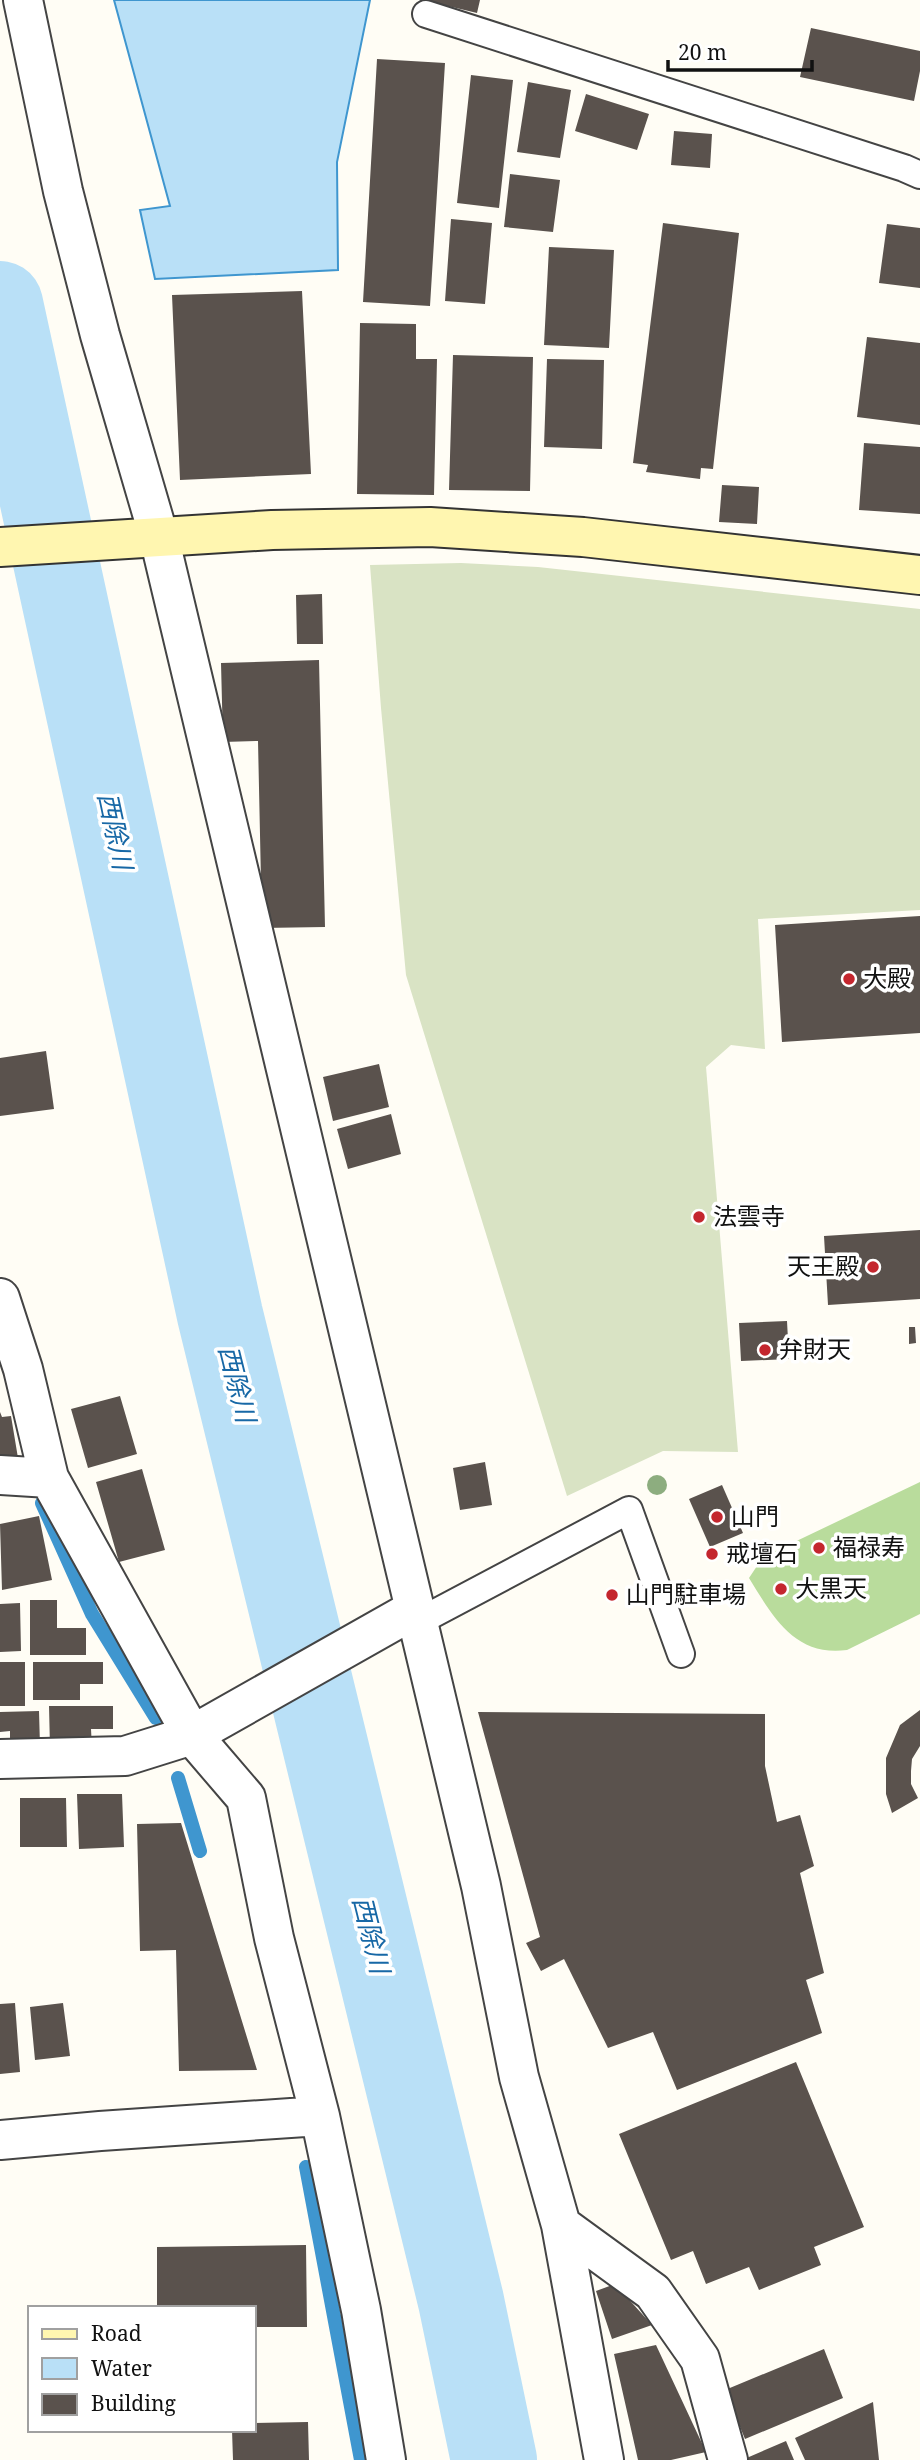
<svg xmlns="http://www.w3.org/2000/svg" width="920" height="2460" font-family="'Noto Serif','Noto Sans JP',serif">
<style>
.forest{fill:#b9dc9c}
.cemetery{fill:#d9e3c4}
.water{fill:#b9e0f7;stroke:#3f96cf;stroke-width:2}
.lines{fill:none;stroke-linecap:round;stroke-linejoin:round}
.stream{stroke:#3f96cf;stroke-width:14}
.river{stroke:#b9e0f7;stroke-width:86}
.building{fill:#5a524d}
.lane-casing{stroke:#444;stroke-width:30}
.street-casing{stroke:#444;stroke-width:42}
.secondary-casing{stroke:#333;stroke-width:42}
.lane{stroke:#fff;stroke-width:26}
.street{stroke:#fff;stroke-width:38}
.secondary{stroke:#fff6b0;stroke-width:38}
.tree{fill:#8dad7f}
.poi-dot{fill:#c4262e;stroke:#fff;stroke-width:2.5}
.labels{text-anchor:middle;stroke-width:7;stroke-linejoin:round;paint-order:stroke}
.poi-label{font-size:24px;fill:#111;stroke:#fff;text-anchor:start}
.water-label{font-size:26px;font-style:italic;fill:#1768a6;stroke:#fff}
</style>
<rect width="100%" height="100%" fill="#fffdf5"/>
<path class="forest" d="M920 1482V1614L847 1650C795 1657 773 1617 749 1578L763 1557Z"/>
<path class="cemetery" d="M461 563 538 567 920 609V910L758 919 765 1049 731 1045 706 1067 738 1452 663 1451 567 1496 406 975 381 708 370 565Z"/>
<path class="water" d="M114 0H370L337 162 338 270 155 279 140 210 170 206Z"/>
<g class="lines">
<path class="stream" d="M42 1503 92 1614 156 1718
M178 1778 200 1851
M306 2167 361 2460"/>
<path class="river" d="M0 304 220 1315 461 2301 494 2460"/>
</g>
<path class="building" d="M423 0H480L477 13Z
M811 28 920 51V71L914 101 800 77Z
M377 59 445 63 430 306 363 302Z
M471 75 513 80 499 208 457 203Z
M528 82 571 90 560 158 517 152Z
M586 94 649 114 637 150 575 131Z
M674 131 712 134 710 168 671 165Z
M510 174 560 180 553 232 504 227Z
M451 219 492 223 485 304 445 301Z
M663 223 739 233 713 469 701 468 700 479 646 472 648 465 633 463Z
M887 224 920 228V288L879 283Z
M549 247 614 250 609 348 544 345Z
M302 291 311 474 180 480 172 295Z
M360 323 416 324V359H437L434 495 357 494Z
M867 337 920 343V425L857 417Z
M453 355 533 357 530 491 449 490Z
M547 359 604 360 602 449 544 447Z
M864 443 920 447V514L859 510Z
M722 485 759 487 757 524 719 522Z
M322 594 323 644H297L296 595Z
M319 660 325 927 262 928 258 741 223 742 221 663Z
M920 916V1033L782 1042 775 925Z
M46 1051 54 1109 0 1116V1058Z
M379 1064 389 1107 333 1121 323 1077Z
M391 1114 401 1154 348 1169 337 1129Z
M920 1230V1299L828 1305 824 1236Z
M787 1321 789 1359 741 1361 739 1323Z
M909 1327H915L916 1343 909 1344Z
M120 1396 137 1454 88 1468 71 1409Z
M0 1412 2 1417 11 1416 18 1458 0 1461Z
M485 1462 492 1505 460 1510 453 1468Z
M142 1469 165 1550 119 1562 96 1482Z
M722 1485 743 1533 710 1547 689 1499Z
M39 1516 52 1580 2 1590 0 1524Z
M30 1600H57V1628H86V1655H30Z
M20 1603 21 1651 0 1652V1604Z
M0 1662H25V1706H0Z
M33 1662H103V1684H80V1700H33Z
M49 1706H113V1729H91L92 1748H50Z
M920 1710V1746L912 1759 911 1771V1784L918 1798 892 1813 886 1794V1758L900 1725Z
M39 1711 40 1746H10V1731L0 1732V1712Z
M478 1712 765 1714V1766L777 1822 800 1815 814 1866 800 1873 824 1973 806 1980 822 2033 677 2090 653 2032 608 2048 564 1959 541 1971 526 1943 540 1937Z
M77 1794H122L124 1847 79 1849Z
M20 1798H66L67 1847H20Z
M181 1823 257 2070 179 2071 176 1950 140 1951 137 1824Z
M15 2003 20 2072 0 2074V2004Z
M63 2003 70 2056 35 2060 30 2007Z
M796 2062 864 2227 814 2247 821 2265 759 2290 749 2267 706 2284 693 2251 671 2260 619 2134Z
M306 2245 307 2327H254V2308H157V2247Z
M615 2284 652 2325 612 2339 596 2291Z
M656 2345 706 2452 671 2460H638L614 2354Z
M824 2349 843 2398 745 2439 725 2390Z
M873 2402 879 2460H805L795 2438Z
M308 2422 309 2460H233L232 2430H254V2423Z
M786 2441 794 2460H742Z"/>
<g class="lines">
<defs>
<path id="lane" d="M426 14 904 168 920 175
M418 1622 629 1510 681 1654"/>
<path id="street" d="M23 0 63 191 100 335 159 537 481 1886 519 2077 561 2225 604 2460
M0 1298 23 1369 49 1478 192 1735 246 1798 274 1938 320 2116 361 2310 386 2460
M0 1475 49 1478
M0 1759 125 1756 192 1735 415 1609
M0 2140 100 2131 320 2116
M561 2225 653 2292 700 2359 728 2460"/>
<path id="secondary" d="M0 547 272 530 430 527 583 537 920 575"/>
</defs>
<use href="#lane" class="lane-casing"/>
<use href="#street" class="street-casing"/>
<use href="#secondary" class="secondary-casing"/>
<use href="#lane" class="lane"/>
<use href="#street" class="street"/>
<use href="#secondary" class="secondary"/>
</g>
<circle class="tree" cx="657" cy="1485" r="10"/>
<g class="poi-dot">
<circle cx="849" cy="979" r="7"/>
<circle cx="699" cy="1217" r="7"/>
<circle cx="873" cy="1267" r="7"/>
<circle cx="765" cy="1350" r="7"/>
<circle cx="717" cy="1517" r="7"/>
<circle cx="819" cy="1548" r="7"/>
<circle cx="712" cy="1554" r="7"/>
<circle cx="781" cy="1589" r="7"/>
<circle cx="612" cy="1595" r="7"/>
</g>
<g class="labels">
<g class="poi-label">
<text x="863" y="987">大殿</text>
<text x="713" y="1225">法雲寺</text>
<text x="859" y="1275" text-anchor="end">天王殿</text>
<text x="779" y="1358">弁財天</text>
<text x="731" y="1525">山門</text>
<text x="833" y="1556">福禄寿</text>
<text x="726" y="1562">戒壇石</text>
<text x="795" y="1597">大黒天</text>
<text x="626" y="1603">山門駐車場</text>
</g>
<g class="water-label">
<text transform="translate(115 831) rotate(78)" y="9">西除川</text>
<text transform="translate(237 1384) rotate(76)" y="9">西除川</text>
<text transform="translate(371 1935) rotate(76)" y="9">西除川</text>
</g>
</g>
<rect x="28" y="2306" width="228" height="126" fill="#ffffff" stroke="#a0a0a0" stroke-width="2"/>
<rect x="42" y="2329" width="35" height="10" fill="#fff6b0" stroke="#a0a0a0" stroke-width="2"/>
<text x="91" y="2341" font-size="21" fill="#111111">Road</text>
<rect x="42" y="2358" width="35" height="21" fill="#b9e0f7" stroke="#a0a0a0" stroke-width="2"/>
<text x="91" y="2376" font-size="21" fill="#111111">Water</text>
<rect x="42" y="2394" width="35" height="21" fill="#5a524d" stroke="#a0a0a0" stroke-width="2"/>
<text x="91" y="2411" font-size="21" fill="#111111">Building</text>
<path d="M668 60v10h144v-10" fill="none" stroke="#111111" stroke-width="3.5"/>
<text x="678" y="60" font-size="21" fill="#111111" stroke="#ffffff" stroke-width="5" paint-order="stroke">20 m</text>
</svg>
